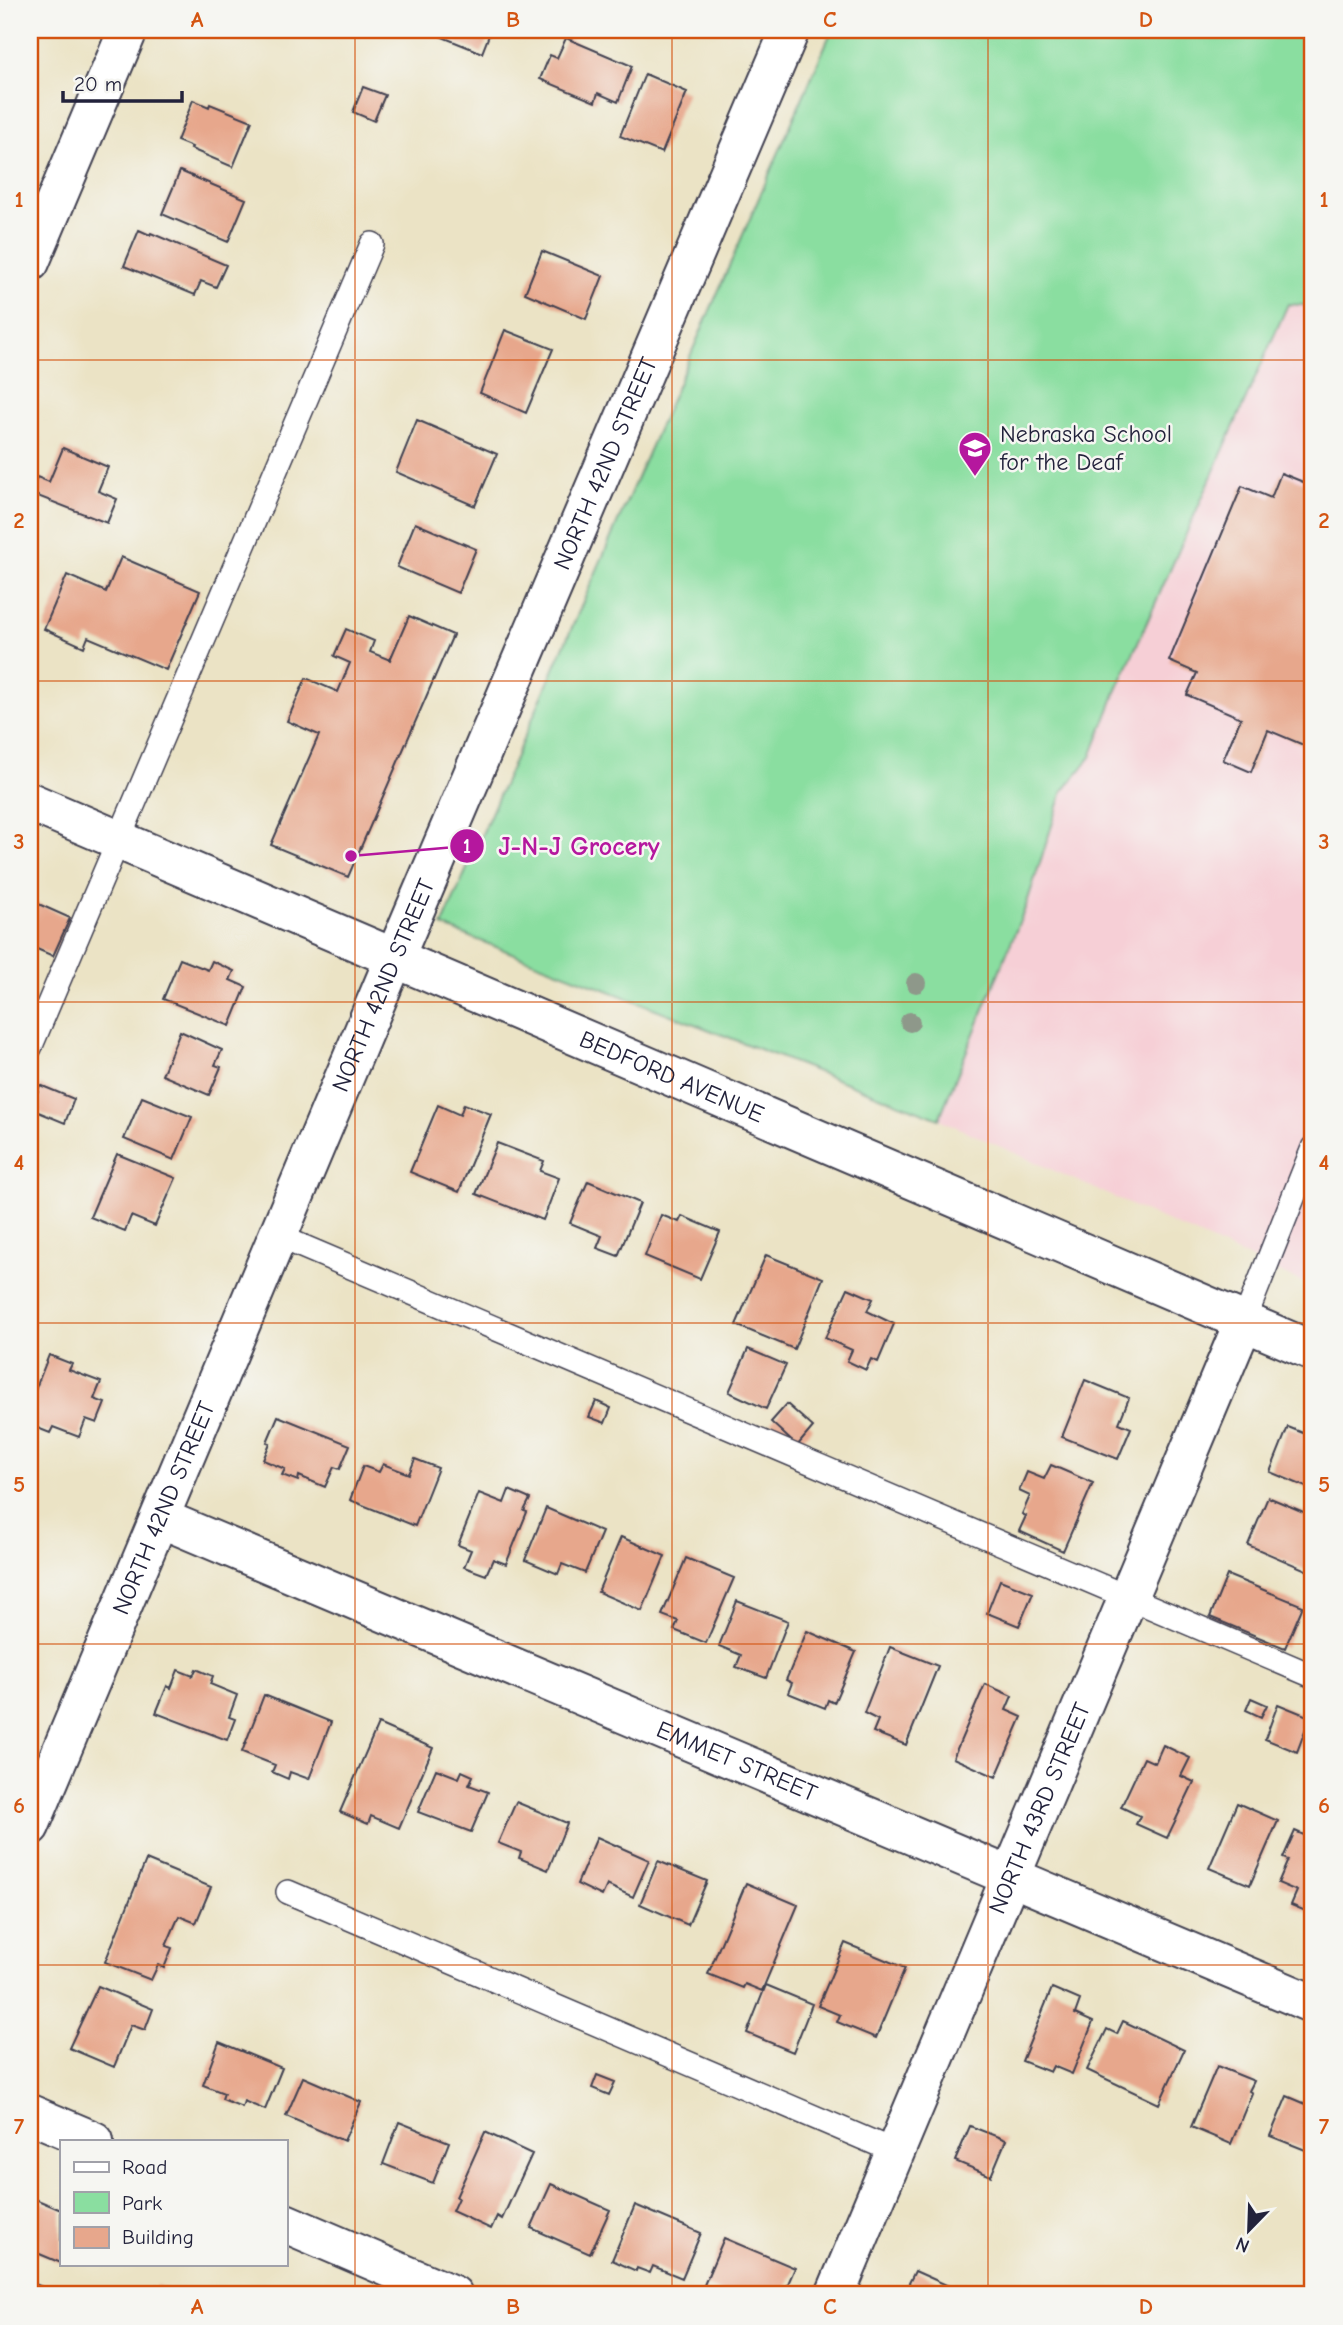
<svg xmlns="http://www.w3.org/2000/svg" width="1343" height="2325" font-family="'Comic Neue',sans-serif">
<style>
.built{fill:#f6cfd6}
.green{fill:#8adea0;stroke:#56806e;stroke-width:2}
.building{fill:#e7a78c}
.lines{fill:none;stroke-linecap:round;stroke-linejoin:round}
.service-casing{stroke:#403f50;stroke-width:26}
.minor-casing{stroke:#403f50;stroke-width:42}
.tertiary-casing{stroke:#403f50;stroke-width:42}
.service{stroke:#fff;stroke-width:23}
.minor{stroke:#fff;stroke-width:38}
.tertiary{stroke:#fff;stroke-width:38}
.tree{fill:#8e988a}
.grid{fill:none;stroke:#d45411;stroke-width:2;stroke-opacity:0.55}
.labels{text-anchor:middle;stroke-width:5;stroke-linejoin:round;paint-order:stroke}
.poi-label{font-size:24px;fill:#22223b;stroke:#f6f6f2;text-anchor:start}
.street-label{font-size:24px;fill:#22223b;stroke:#f6f6f2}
.leader{fill:none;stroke:#b5179e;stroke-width:2.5}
.callout-dot{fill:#b5179e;stroke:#f6f6f2;stroke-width:2.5}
.mark-label{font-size:21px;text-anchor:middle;font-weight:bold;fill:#fff}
.callout-label{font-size:26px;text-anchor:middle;font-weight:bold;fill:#b5179e;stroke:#f6f6f2;stroke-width:5;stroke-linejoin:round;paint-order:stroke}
.neatline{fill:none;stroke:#d45411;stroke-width:2.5}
.grid-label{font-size:23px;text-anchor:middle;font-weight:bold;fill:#d45411}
</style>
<rect width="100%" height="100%" fill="#f6f6f2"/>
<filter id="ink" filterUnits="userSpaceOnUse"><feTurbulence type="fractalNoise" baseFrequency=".0143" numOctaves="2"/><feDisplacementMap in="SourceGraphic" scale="14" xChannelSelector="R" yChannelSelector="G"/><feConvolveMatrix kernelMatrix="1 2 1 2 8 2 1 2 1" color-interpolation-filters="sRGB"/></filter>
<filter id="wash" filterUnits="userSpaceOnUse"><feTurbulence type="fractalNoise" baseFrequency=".00686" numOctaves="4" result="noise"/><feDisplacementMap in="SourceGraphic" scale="28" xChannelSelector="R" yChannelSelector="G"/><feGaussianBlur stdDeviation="1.57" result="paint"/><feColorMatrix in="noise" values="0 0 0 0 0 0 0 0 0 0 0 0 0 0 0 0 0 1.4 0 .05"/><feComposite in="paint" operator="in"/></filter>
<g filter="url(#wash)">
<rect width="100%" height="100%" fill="#ebe3c5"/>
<path class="built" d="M832 30H1313V1287L939 1119 442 926Z"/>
<path class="green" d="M832 30H1313V306L1288 304 1116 692 1091 757 1063 791 1026 906 939 1119 442 926Z"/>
<g id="blocks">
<path class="building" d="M425 30H491L482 53Z
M566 38 632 66 618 102 598 93 595 102 540 79 550 55 557 58Z
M645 74 687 92 662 153 620 136Z
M363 87 385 95 374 121 353 112Z
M193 100 209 107 210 104 252 121 233 167 191 149 192 147 177 141Z
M180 171 246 199 228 242 162 214Z
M139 230 150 235 151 233 226 265 216 287 201 281 195 295 124 266Z
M542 251 603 276 586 319 525 293Z
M505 330 553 349 526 413 480 393Z
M417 420 497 454 475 506 396 472Z
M63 448 108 467 98 491 117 499 107 523 30 493 37 477 49 482Z
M1281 473 1313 486V749L1268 730 1251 772 1223 760 1241 718 1187 695 1197 673 1169 661 1242 486 1271 498Z
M415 523 476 549 458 593 397 567Z
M121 557 200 591 166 670 88 637 84 647 44 629 67 575 106 592Z
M409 616 453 635 348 877 271 845 319 735 287 721 306 678 338 692 350 663 334 656 346 629 374 641 370 652 390 660Z
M34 902 70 918 53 956 30 946V911Z
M180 959 208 970 212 961 234 971 230 980 246 987 230 1026 163 999Z
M180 1031 222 1050 215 1065 221 1067 209 1095 162 1075Z
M40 1085 74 1099 65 1123 31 1109Z
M142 1097 192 1117 174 1160 124 1139Z
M464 1104 491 1114 459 1192 410 1172 438 1105 460 1115Z
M497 1143 544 1161 540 1171 559 1178 543 1220 476 1194Z
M117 1154 176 1178 155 1226 131 1216 125 1231 90 1217Z
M588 1181 640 1203 618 1256 597 1248 602 1236 570 1223Z
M661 1215 679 1222 682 1216 720 1232 700 1279 645 1256Z
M766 1255 823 1278 794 1349 736 1325Z
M848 1288 873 1299 867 1311 894 1324 878 1362 871 1359 866 1370 847 1361 852 1350 825 1338Z
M748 1349 786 1365 766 1409 729 1392Z
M49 1355 72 1364 69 1370 101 1382 94 1399 105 1403 97 1423 86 1419 79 1437 53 1427 50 1433 30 1425V1403Z
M1085 1380 1129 1398 1119 1423 1131 1428 1118 1459 1062 1437Z
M596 1401 611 1408 605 1423 589 1417Z
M787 1404 813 1427 797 1446 771 1422Z
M278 1416 350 1445 340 1469 334 1467 325 1487 299 1476 298 1481 282 1475 285 1469 263 1460 270 1443 267 1442Z
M1288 1427 1313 1437V1490L1270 1472Z
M415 1459 438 1468 415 1526 350 1500 363 1466 379 1472 383 1464 409 1474Z
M1051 1465 1093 1483 1063 1551 1019 1531 1026 1516 1022 1514 1030 1496 1019 1491 1027 1472 1044 1479Z
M509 1490 530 1499 524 1511 527 1512 506 1564 493 1559 486 1575 464 1567 471 1550 458 1545 479 1493 504 1503Z
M1268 1497 1313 1516V1573L1248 1545Z
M546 1508 602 1532 585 1573 562 1564 558 1574 525 1560Z
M621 1537 665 1556 642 1611 598 1592Z
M686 1558 734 1578 706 1643 674 1630 678 1621 662 1615Z
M1227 1575 1303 1606 1285 1648 1210 1617Z
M1000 1580 1033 1593 1019 1626 987 1613Z
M737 1601 788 1621 766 1678 736 1667 741 1655 719 1646Z
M807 1631 856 1652 834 1703 828 1700 825 1708 788 1693 792 1683 786 1680Z
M890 1647 938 1666 906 1745 873 1732 878 1720 864 1713Z
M196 1669 213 1676 210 1684 237 1695 229 1717 235 1719 227 1740 156 1713 167 1686 171 1688 178 1670 193 1676Z
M985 1684 1012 1696 1006 1710 1022 1717 996 1777 953 1758Z
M264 1695 331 1722 309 1779 290 1772 288 1779 272 1772 275 1765 242 1752Z
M1251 1698 1267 1705 1261 1717 1246 1710Z
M1278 1704 1310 1717 1297 1752 1265 1739Z
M378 1724 433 1748 399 1828 371 1816 368 1824 340 1812Z
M1163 1745 1190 1758 1181 1776 1194 1782 1167 1838 1136 1824 1140 1816 1121 1807 1144 1758 1155 1763Z
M436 1769 459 1778 462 1771 473 1776 469 1785 488 1792 471 1832 418 1812Z
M516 1802 567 1823 548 1870 519 1858 521 1852 498 1843Z
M1237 1803 1278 1821 1250 1885 1209 1868Z
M1295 1831 1313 1839V1901L1308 1912 1291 1905 1297 1891 1278 1883 1288 1860 1283 1858Z
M597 1837 649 1860 633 1897 607 1885 602 1896 577 1884Z
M146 1860 211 1887 196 1923 179 1916 166 1946 172 1948 164 1968 158 1965 151 1980 105 1962Z
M658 1861 707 1881 688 1925 640 1904Z
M746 1883 798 1905 762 1991 745 1984 743 1988 708 1974Z
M845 1943 905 1968 876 2038 837 2022 840 2015 818 2006Z
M766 1985 812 2004 793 2052 747 2033Z
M98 1986 153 2009 145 2030 131 2025 114 2067 69 2048Z
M1052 1988 1080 2000 1075 2014 1093 2022 1072 2074 1053 2066 1050 2072 1022 2061Z
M1123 2021 1184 2050 1159 2104 1087 2070 1107 2029 1117 2034Z
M219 2042 282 2068 265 2110 244 2101 242 2107 222 2099 224 2093 203 2085Z
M1217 2066 1254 2081 1249 2091 1252 2093 1231 2144 1191 2127Z
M597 2075 615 2082 609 2095 592 2088Z
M303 2077 361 2102 344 2141 286 2116Z
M1287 2096 1313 2107V2153L1270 2136Z
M399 2122 449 2142 433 2183 383 2164Z
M970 2126 1006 2140 991 2176 955 2161Z
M485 2132 532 2154 502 2219 497 2216 491 2229 452 2211 458 2198 456 2197Z
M551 2184 610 2210 590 2254 531 2228Z
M33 2198 61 2210V2263L30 2250V2207Z
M635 2205 701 2233 682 2278 653 2266 650 2273 637 2268 636 2271 612 2260Z
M724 2238 795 2268 783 2295H728L704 2285Z
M915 2271 951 2287 947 2295H903Z
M30 2282 62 2295H30Z
M157 2285 182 2295H153Z"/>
</g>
</g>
<g filter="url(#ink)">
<use href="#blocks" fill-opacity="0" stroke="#403f50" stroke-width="2"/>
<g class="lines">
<defs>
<path id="service" d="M30 1048 372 244
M278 1236 1313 1676
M1244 1321 1313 1148
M288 1892 896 2152"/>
<g id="minor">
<path d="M30 262 128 30"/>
<path id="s1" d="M160 1518 1313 2004"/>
<path id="s2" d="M30 1826 394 959 790 30"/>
<path d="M30 2114 94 2141"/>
<path d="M285 2223 453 2295"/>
<path id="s3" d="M835 2295 1244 1321"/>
</g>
<g id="tertiary">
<path id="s4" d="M30 802 1313 1351"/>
</g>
</defs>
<use href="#service" class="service-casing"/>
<use href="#minor" class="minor-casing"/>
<use href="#tertiary" class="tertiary-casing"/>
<use href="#service" class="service"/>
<use href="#minor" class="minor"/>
<use href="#tertiary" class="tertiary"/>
</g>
<g class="tree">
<circle cx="916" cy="983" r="10"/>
<circle cx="910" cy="1022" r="10"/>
</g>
</g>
<path class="grid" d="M355 30V2295M672 30V2295M988 30V2295M30 360H1313M30 681H1313M30 1002H1313M30 1323H1313M30 1644H1313M30 1965H1313"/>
<defs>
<symbol id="school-pin" viewBox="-11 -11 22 30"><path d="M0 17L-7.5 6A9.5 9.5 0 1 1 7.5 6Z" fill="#b5179e" stroke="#f6f6f2"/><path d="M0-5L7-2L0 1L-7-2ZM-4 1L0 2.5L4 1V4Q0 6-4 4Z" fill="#fff"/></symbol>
</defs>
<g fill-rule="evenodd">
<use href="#school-pin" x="956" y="429" width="38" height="52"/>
</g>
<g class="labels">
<g class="poi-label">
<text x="1000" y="442">Nebraska School<tspan x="1000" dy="28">for the Deaf</tspan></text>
</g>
<g class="street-label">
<text dy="8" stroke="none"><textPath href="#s2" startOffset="1479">NORTH 42ND STREET</textPath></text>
<text dy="8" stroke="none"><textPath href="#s2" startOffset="912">NORTH 42ND STREET</textPath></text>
<text dy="8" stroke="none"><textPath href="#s4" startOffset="698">BEDFORD AVENUE</textPath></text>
<text dy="8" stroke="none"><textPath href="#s2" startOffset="345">NORTH 42ND STREET</textPath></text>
<text dy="8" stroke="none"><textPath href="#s1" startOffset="626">EMMET STREET</textPath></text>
<text dy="8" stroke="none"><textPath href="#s3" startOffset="528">NORTH 43RD STREET</textPath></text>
</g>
</g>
<path class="leader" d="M351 856L467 846"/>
<g class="callout-dot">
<circle cx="351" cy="856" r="7"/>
<circle cx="467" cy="846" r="18"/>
</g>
<g class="mark-label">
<text x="467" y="853">1</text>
</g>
<g class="callout-label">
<text x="579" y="855">J-N-J Grocery</text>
</g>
<rect width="1343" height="2325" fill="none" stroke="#f6f6f2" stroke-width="77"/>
<rect x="60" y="2140" width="228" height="126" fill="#f6f6f2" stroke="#a1a1a9" stroke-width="2"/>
<rect x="74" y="2162" width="35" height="10" fill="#ffffff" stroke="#a1a1a9" stroke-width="2"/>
<text x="122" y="2174" font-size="21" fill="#22223b">Road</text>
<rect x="74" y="2192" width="35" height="21" fill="#8adea0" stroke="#a1a1a9" stroke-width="2"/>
<text x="122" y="2210" font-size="21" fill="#22223b">Park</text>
<rect x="74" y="2227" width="35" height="21" fill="#e7a78c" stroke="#a1a1a9" stroke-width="2"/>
<text x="122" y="2244" font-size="21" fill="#22223b">Building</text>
<g transform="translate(1249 2230) rotate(203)" stroke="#f6f6f2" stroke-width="5" paint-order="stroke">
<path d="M0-5L12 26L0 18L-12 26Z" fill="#22223b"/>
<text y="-10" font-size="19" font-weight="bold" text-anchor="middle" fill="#22223b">N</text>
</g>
<path d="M63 91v10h119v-10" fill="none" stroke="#22223b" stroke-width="3.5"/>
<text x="74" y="91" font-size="21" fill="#22223b" stroke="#f6f6f2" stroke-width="5" paint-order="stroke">20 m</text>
<rect x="38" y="38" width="1266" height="2248" class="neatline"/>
<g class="grid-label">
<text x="197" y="27">A</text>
<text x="513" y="27">B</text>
<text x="830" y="27">C</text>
<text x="1146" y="27">D</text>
<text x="19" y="207">1</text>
<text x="1324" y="207">1</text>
<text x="19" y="528">2</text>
<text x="1324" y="528">2</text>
<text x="19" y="849">3</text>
<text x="1324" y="849">3</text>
<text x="19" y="1170">4</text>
<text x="1324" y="1170">4</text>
<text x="19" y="1492">5</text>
<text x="1324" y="1492">5</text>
<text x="19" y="1813">6</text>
<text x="1324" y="1813">6</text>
<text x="19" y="2134">7</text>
<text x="1324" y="2134">7</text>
<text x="197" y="2314">A</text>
<text x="513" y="2314">B</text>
<text x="830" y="2314">C</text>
<text x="1146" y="2314">D</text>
</g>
</svg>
